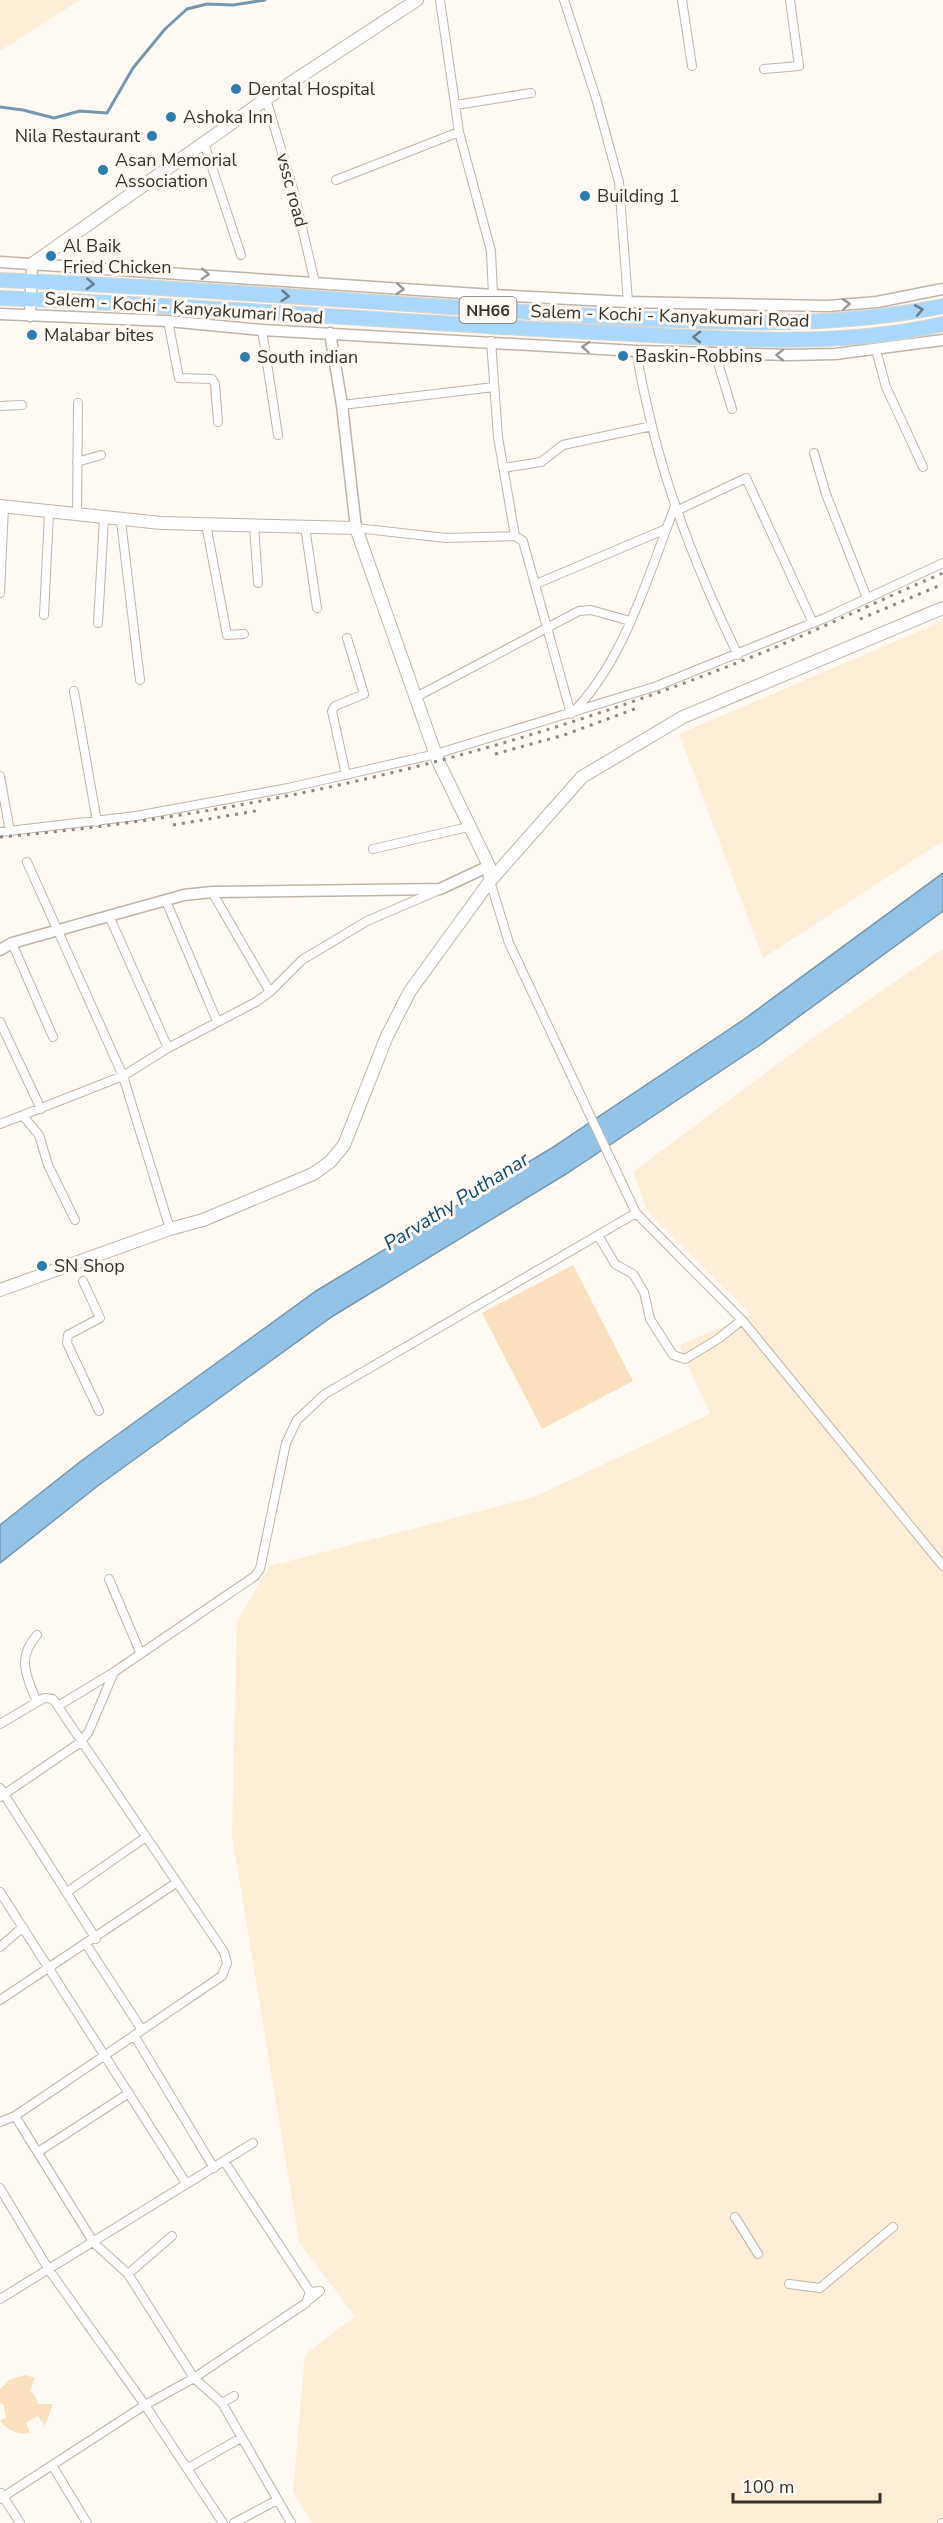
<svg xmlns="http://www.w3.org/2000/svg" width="943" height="2523" font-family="'Nunito Sans',sans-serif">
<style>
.built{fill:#feeed8}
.green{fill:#fbe0bd}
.water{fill:#93c4e8;stroke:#7698af;stroke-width:1.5}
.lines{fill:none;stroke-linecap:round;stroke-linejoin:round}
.stream{stroke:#7698af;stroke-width:3}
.minor-casing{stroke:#bfb5a7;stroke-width:10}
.tertiary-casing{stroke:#bfb5a7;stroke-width:13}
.secondary-casing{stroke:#bfb5a7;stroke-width:14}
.trunk-casing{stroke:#d6d6d4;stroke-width:16}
.minor{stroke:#fff;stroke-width:8}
.tertiary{stroke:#fff;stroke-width:10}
.secondary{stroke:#fff;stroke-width:12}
.trunk{stroke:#aad8fa;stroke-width:14}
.rail{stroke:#8c8882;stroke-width:3;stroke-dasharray:3 6;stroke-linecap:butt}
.oneway{stroke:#9a9894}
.oneway2{stroke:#697c88}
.poi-dot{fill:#2c7dae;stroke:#fffaf4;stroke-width:2}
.labels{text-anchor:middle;stroke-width:6;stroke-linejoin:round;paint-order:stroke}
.shield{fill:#fffaf4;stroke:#716d67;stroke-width:1.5}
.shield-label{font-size:16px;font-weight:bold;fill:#34302a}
.poi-label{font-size:18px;fill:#34302a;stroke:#fffaf4;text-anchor:start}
.street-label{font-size:18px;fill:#34302a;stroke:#fffaf4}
.water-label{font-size:20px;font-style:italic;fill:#0f4b6e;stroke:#fffaf4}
</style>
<rect width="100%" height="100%" fill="#fffaf4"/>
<path class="built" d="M0 0H80L0 51Z
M943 621V841L763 958 679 734Z
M943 949V2523H312L293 2492 305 2355 355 2316 299 2242 232 1836 237 1621 270 1566 534 1497 710 1414 679 1345 751 1315 648 1212 633 1172 821 1032Z"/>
<path class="green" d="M573 1265 633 1381 542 1429 482 1313Z
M26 2375 35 2378 30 2391 34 2394 38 2404H53L45 2426 38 2416 26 2423 30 2433C17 2435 8 2430 0 2421L6 2417 3 2404 0 2403V2389L9 2380Z"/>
<path class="water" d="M943 873V911L760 1045 566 1174 333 1316 99 1485 0 1563V1525L81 1461 316 1291 550 1149 743 1020Z"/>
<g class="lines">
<path class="stream" d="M0 107 23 110 54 118 80 111 107 113 133 68 165 29 187 9 207 4 233 5 265 0"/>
<defs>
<path id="minor" d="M440 0 459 132 491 251 493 295
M564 0 596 98 619 182 628 302
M682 0 692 66
M764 69 799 66 790 0
M266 99 293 189 315 283
M456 105 531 93
M204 143 241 255
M336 180 459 132
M168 321 179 378 212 379 215 384 218 422
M262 330 278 435
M491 341 498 437 515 536
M876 350 886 387 923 467
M637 351C639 374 645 395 650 418 669 500 701 579 738 655
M715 353 732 409
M342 405 494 387
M0 406 22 405
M814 453 826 494 867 598
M77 462 101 455
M503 468 541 462 563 445 652 426
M676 511 746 478 813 623
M77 516 78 403
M121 521 140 680
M206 524 227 635 244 634
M254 525 258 583
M305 527 317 608
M356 528 446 538 515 536 523 541 571 714C624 663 649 573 675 506
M536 584 666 529
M0 593 4 507
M44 615 49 513
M98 623 104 519
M74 691 97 822
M416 697 579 611 591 610 630 621
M346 775 332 711 335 706 364 694 347 638
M0 776 10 832
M0 832 136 816 288 788 436 754 657 686 825 618 943 563
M373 849 468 827
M27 862 123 1076 170 1229
M490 881 509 943 636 1213 742 1320 943 1566
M212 892 270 992
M166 901 217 1021
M110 918 168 1048
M12 943 53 1037
M0 1022 41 1109
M23 1116 39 1135 48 1165 75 1220
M0 1124 123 1076 168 1048 256 1002 270 992 302 960 367 921 437 891
M598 1235 615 1264 633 1274 644 1292 650 1319 673 1355 685 1359 718 1339 742 1320
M83 1281 100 1318 68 1335 67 1343 99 1411
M109 1579 140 1652
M37 1702C27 1678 16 1658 37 1635
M58 1706 114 1672
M0 1724 44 1698 53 1699 224 1952 227 1963 222 1976 15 2116 0 2122
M0 1788 96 1939
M0 1797 81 1742 89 1731 114 1672 255 1576 260 1569 286 1443 297 1420 325 1394 636 1213
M0 1892 186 2183
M67 1892 146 1837
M86 1944 142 2030
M0 1947 23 1927
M0 2000 176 1883
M134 2035 214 2168
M15 2116 94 2243 128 2274 194 2378 306 2303 310 2292 224 2161
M38 2152 129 2093
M0 2188 49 2270 145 2405 223 2523
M735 2217 758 2254
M128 2274 172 2236
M789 2284 820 2288 893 2227
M0 2299 253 2143
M309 2300 320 2291 310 2292
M222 2403 234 2396
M52 2465 87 2523
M188 2468 241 2438
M1 2493 20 2523
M0 2499 145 2405 194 2378 222 2403 291 2523
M234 2523 277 2500
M942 2523H943"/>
<path id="tertiary" d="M0 262 493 295 628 302 828 306 877 302 943 289
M0 314 168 321 262 330 637 351 789 355 835 354 943 340
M30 316 32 264
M330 333 342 405 356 528
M0 950 12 943 184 895 212 892 440 889 489 866"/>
<path id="secondary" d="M32 264 266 99 417 0
M0 506 161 523 356 528 438 761 489 866 490 881
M0 1290 170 1229 203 1220 313 1174 330 1162 344 1145 387 1036 410 991 490 881 582 777 683 717 943 608"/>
<path id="trunk" d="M0 280C187 287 373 303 560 314 687 321 817 332 943 306
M0 298C198 305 395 322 593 332 708 337 829 350 943 324"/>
</defs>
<use href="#minor" class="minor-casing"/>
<use href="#tertiary" class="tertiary-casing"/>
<use href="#secondary" class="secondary-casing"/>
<use href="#trunk" class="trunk-casing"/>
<use href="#minor" class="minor"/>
<use href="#tertiary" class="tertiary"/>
<use href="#secondary" class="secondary"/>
<use href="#trunk" class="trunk"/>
<path class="rail" d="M860 619 943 584
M495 754 564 735 640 707
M173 825 261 810
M0 837C254 815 502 756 739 662 808 635 875 602 943 573"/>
</g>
<defs><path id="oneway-chevron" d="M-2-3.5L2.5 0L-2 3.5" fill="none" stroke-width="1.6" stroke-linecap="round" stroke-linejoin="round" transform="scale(1.5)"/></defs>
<g class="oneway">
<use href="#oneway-chevron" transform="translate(205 274) rotate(3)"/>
<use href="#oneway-chevron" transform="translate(400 289) rotate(4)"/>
<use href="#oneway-chevron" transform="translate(846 304) rotate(-4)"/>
<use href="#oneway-chevron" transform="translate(586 347) rotate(-176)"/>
<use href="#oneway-chevron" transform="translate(780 355) rotate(-179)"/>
</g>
<g class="oneway2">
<use href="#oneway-chevron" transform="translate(90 284) rotate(3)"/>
<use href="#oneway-chevron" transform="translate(285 296) rotate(4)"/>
<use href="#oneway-chevron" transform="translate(919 310) rotate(-10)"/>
<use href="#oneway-chevron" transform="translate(697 337) rotate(-179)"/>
</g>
<g class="poi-dot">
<circle cx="236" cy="89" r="6"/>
<circle cx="171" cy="117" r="6"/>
<circle cx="152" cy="136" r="6"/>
<circle cx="103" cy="170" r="6"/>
<circle cx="585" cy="196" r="6"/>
<circle cx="51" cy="256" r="6"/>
<circle cx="32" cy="335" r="6"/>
<circle cx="623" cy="356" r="6"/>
<circle cx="245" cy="357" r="6"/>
<circle cx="42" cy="1266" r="6"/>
</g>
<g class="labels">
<rect class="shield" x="459.5" y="297" width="57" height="26" rx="4.5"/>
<g class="shield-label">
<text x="488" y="316">NH66</text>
</g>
<g class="poi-label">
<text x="248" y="95">Dental Hospital</text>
<text x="183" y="123">Ashoka Inn</text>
<text x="140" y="142" text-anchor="end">Nila Restaurant</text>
<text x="115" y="166">Asan Memorial<tspan x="115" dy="21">Association</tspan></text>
<text x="597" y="202">Building 1</text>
<text x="63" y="252">Al Baik<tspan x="63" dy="21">Fried Chicken</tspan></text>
<text x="44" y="341">Malabar bites</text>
<text x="635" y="362">Baskin-Robbins</text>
<text x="257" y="363">South indian</text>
<text x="54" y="1272">SN Shop</text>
</g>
<g class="street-label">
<text transform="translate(292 190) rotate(75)" y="6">vssc road</text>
<text transform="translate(184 308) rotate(4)" y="6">Salem - Kochi - Kanyakumari Road</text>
<text transform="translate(670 316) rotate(2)" y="6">Salem - Kochi - Kanyakumari Road</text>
</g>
<g class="water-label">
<text transform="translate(456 1201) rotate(-32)" y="7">Parvathy Puthanar</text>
</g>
</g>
<path d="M733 2493v9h147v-9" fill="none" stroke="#34302a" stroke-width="3"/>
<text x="742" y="2493" font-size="18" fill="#34302a" stroke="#fffaf4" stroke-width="4.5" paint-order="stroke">100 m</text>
</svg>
